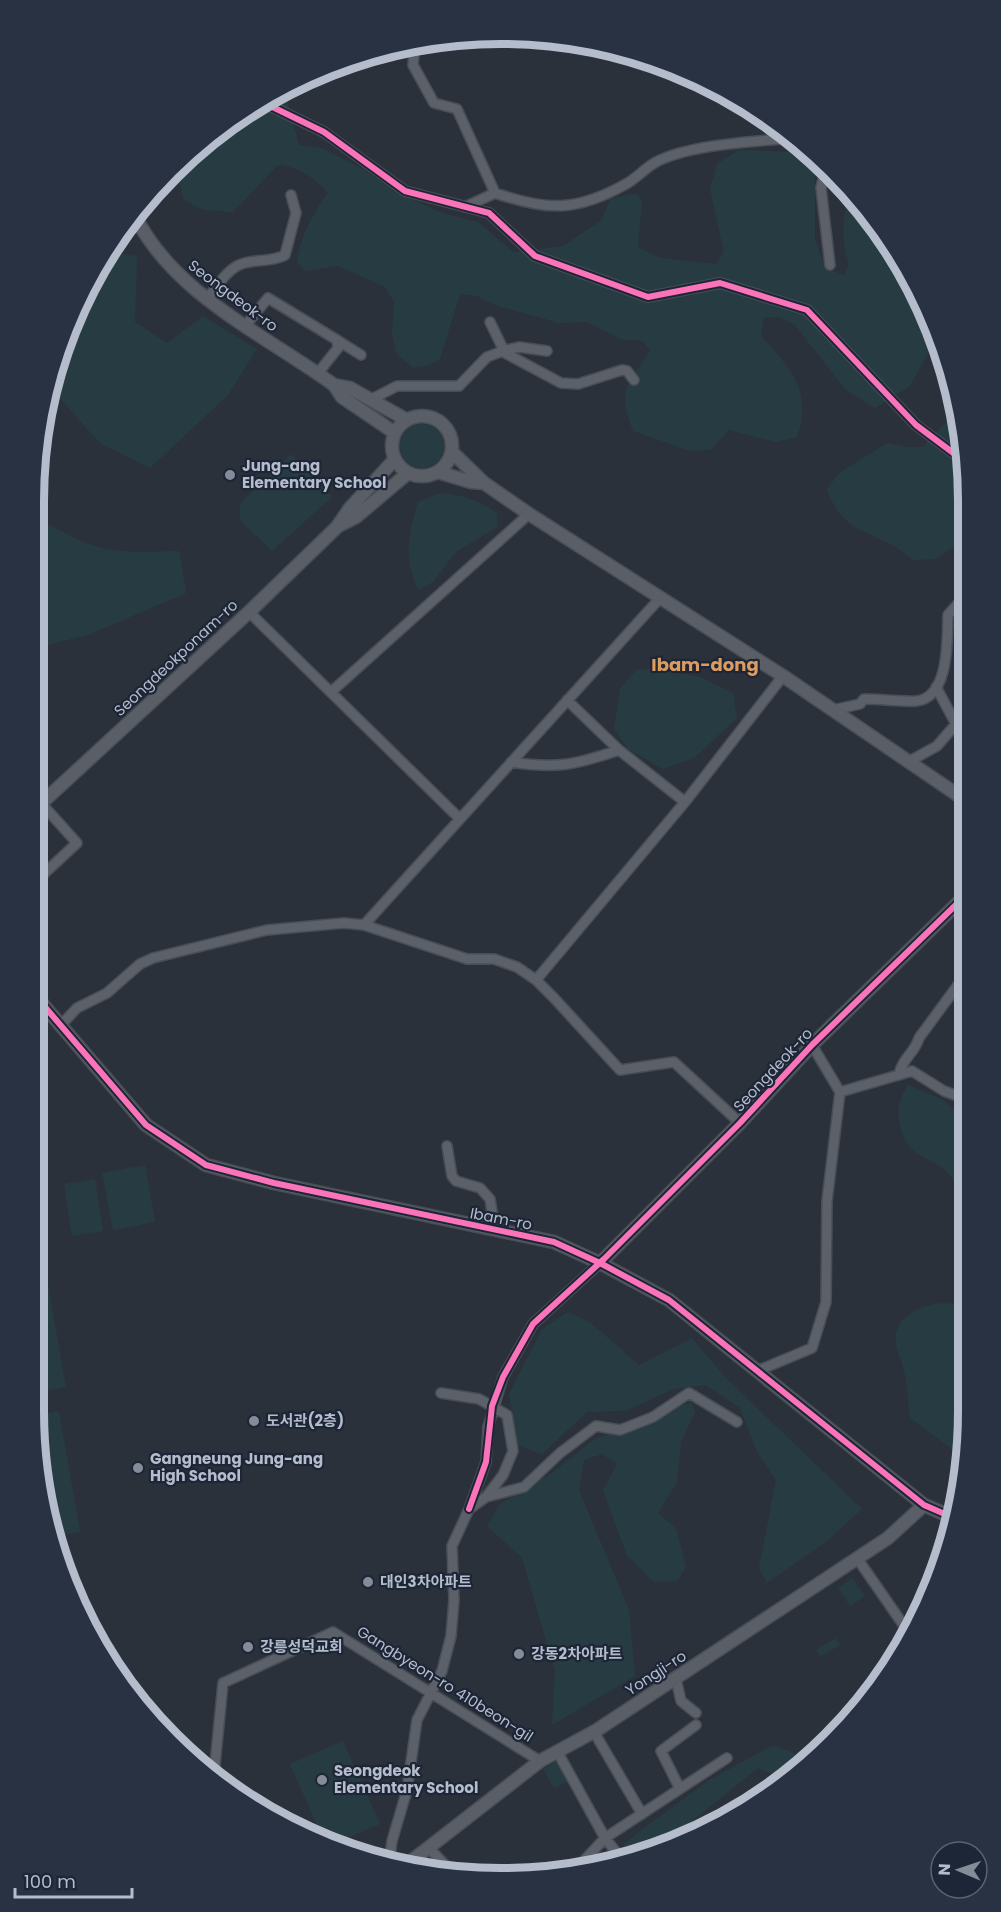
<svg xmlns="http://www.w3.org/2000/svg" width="1001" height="1912" font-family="Poppins,'Noto Sans KR',sans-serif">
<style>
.green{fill:#273c42}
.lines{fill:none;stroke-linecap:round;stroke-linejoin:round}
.street-casing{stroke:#494d55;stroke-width:12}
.secondary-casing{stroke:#494d55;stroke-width:15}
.street{stroke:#5b6069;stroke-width:9}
.secondary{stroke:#5a5f67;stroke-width:12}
.cycleway-casing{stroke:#1d2637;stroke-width:10}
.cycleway{stroke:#fb73b8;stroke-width:6}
.poi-dot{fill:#858c99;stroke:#1d2637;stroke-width:2}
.labels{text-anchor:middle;stroke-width:4.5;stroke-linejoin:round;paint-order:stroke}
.street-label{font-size:15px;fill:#b5bdcc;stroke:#1d2637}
.poi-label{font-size:15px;font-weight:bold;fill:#b5bdcc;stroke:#1d2637;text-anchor:start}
.quarter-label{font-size:18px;font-weight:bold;fill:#dd9b5f;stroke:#1d2637}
.rim{fill:none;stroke:#b5bdcc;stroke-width:8}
</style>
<rect width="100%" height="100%" fill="#2b313b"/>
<path class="green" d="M284 88 299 145 321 148 361 168 401 195 445 214 478 222 513 252 563 246 602 220 610 199 636 193 642 200 638 247 660 258 716 264 724 252 710 189 717 164 739 150 802 152 815 159V239L825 268 844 275 849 265C843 246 838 212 854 197 882 227 927 302 938 341L928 353 910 386 875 408 845 389 795 325 780 317H764L761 336C791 369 813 391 797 437L776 442 729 430 711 450 690 451 633 431C616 385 628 389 650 350L642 341 621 339 587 322 559 323 495 305 477 296 460 294 440 359 430 365 413 368 396 353 392 333 394 302 385 287 338 266 306 271 297 262C301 235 312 215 328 193 315 178 298 166 278 165L233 212 203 210 184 200 175 167C204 136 245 105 284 88Z
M107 252 137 256 135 322 167 343 203 316 257 349 228 395 150 468 100 443 48 385 81 293Z
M956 411 964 439V539L937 559 913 560C880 528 845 541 827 489L839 473 887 443 906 447H923Z
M400 446a22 22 0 1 1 44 0a22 22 0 1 1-44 0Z
M291 454 332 497 272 551 240 520V504Z
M440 493C463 495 478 500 497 513V527L456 552 433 582 418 590C403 554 408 539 418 502Z
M34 521C52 522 65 535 81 541 114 555 145 552 179 551L186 593 88 635 34 648Z
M655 668 700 677 733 693 737 718 694 758 663 769 628 749 614 728 620 689 636 670Z
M908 1085 943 1100 966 1121V1228L960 1226C958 1211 962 1192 954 1180 937 1154 906 1164 899 1120 897 1106 901 1096 908 1085Z
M145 1165 155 1222 113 1230 102 1173Z
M95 1179 103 1231 72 1236 64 1184Z
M43 1257 66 1387 33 1393V1259Z
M941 1303 967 1304V1442L964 1458 910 1418C908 1402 908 1383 903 1367 902 1361 898 1355 897 1349 889 1319 916 1307 941 1303Z
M568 1312 591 1323 639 1365 692 1338 726 1378 862 1509 827 1541 767 1583 759 1568 776 1480 756 1450 740 1408 706 1385 674 1389 625 1411 587 1412 542 1454 517 1445 509 1394 542 1329Z
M691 1402 695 1412 681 1442 677 1482 658 1513 676 1528 686 1567 677 1581 654 1582 627 1556 603 1490 617 1464 602 1454 584 1460 579 1490 629 1610 635 1676 552 1725 555 1671 522 1558 487 1526 500 1504 552 1473 593 1440Z
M59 1411 80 1532 54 1537 34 1416Z
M852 1578 865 1596 850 1606 838 1588Z
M836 1638 840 1645 820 1657 816 1650Z
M343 1741 380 1824 336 1843 322 1837 290 1764Z
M773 1745 810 1759 786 1779 758 1768 681 1830 671 1845 631 1855 623 1844 709 1780Z
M561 1759 572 1779 554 1789 543 1769Z"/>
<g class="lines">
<defs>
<path id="street" d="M415 43 413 65 434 103 457 109 495 193
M260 101 324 132 405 191 489 213 535 256 648 297 720 283 807 310 916 425 964 461
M826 167 821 188 830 265
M465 207 495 193C548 211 576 212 626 184 637 178 645 168 656 162 691 144 753 142 792 138
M207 299C216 288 226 271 239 265 254 258 271 263 285 255L296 213 291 195
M490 322 505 353 561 383 578 384 622 370 627 371 634 380
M245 326 268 298 337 340 338 348 318 373
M337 340 361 355
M370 400 397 386H459L487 357 503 351 519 347 547 351
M249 612 459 818
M331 692 529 514
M567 700 619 750 685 802
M833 710 860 704 864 699C881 699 899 702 916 701 950 698 947 638 948 615L964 597
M511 762C557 769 575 765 619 750
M908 762 937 746 956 724 936 687
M34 883 77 843 41 803
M364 925 661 597
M536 980 685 802 783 676
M61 1025 77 1008 107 993 140 964 153 958 267 930 344 923 364 925 467 959H494L517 967 536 980 554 998 620 1070 674 1062 740 1123
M899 1075C902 1058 915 1053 919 1038L966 974
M840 1092 912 1071 944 1091 966 1099
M447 1146 452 1176 456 1181 480 1188 490 1199 495 1230
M757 1371 812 1348 826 1302 827 1201 840 1092 812 1045
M486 1497 524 1487 560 1453 596 1426 620 1430 653 1417 689 1393 737 1422
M469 1509 486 1462 488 1427 503 1377 533 1324 600 1263
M857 1558 909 1633
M676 1679 681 1701 696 1713
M594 1732 642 1814
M557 1751 605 1838 620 1857
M214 1775 223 1683 333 1632 540 1761
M680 1789 661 1751 696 1725
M428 1847 450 1870
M389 1864 392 1841 407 1790 417 1720 442 1671 451 1636 454 1600 452 1546 469 1509 486 1497 503 1475 513 1451 507 1415 479 1399 441 1393
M578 1867 605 1838 727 1758"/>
<path id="secondary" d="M133 212C172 294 264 334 334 385L342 397 395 433
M334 385 350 388 407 420
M392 446a30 30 0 1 1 60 0a30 30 0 1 1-60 0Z
M452 452 484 483 529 514 783 676 965 800
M438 472 471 482 484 483
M338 526 356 517 408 473
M34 810 249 612 337 527 350 508 395 459
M33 993 146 1125 206 1165 274 1183 554 1242 600 1263 669 1300 924 1505 954 1518
M600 1263 740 1123 812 1045 965 896
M405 1866 540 1761 597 1730 888 1538 924 1505"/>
</defs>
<use href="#street" class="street-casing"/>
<use href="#secondary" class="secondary-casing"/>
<use href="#street" class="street"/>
<use href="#secondary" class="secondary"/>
<defs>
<path id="cycleway" d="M260 101 324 132 405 191 489 213 535 256 648 297 720 283 807 310 916 425 964 461
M33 993 146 1125 206 1165 274 1183 554 1242 600 1263 669 1300 924 1505 954 1518
M469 1509 486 1462 492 1406 503 1377 533 1324 604 1259 740 1123 812 1045 965 896"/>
</defs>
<use href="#cycleway" class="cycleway-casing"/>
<use href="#cycleway" class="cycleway"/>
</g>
<g class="poi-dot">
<circle cx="230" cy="475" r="6"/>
<circle cx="254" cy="1421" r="6"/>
<circle cx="138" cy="1468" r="6"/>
<circle cx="368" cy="1582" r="6"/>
<circle cx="248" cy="1647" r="6"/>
<circle cx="519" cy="1654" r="6"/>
<circle cx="322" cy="1780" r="6"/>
</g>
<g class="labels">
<g class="street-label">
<text transform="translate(233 296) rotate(37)" y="5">Seongdeok-ro</text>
<text transform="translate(176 658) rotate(-43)" y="5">Seongdeokponam-ro</text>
<text transform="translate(773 1070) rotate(-47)" y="5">Seongdeok-ro</text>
<text transform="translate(501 1219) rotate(11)" y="5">Ibam-ro</text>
<text transform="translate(656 1673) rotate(-33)" y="5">Yongji-ro</text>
<text transform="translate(445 1684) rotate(32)" y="5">Gangbyeon-ro 410beon-gil</text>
</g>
<g class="poi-label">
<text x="242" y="471">Jung-ang<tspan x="242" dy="17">Elementary School</tspan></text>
<text x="266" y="1426">도서관(2층)</text>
<text x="150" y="1464">Gangneung Jung-ang<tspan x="150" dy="17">High School</tspan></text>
<text x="380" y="1587">대인3차아파트</text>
<text x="260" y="1652">강릉성덕교회</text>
<text x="531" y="1659">강동2차아파트</text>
<text x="334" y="1776">Seongdeok<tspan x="334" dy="17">Elementary School</tspan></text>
</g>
<g class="quarter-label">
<text x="705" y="671">Ibam-dong</text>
</g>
</g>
<path d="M0 0H1001V1912H0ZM501 44H501A457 457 0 0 1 958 501V1411A457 457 0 0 1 501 1868H501A457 457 0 0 1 44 1411V501A457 457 0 0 1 501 44Z" fill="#293243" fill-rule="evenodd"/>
<path class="rim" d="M501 44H501A457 457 0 0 1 958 501V1411A457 457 0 0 1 501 1868H501A457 457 0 0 1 44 1411V501A457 457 0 0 1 501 44Z"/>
<g transform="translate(959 1870) rotate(272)"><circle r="28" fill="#1d2637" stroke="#5a6273" stroke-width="1.5"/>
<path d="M0-4.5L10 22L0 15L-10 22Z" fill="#858c99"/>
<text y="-9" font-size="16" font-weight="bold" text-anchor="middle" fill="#b5bdcc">N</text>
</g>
<path d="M15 1888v9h117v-9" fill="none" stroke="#b5bdcc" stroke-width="3"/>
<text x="24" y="1888" font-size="18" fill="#b5bdcc" stroke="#1d2637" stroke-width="4.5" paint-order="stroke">100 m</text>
</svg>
